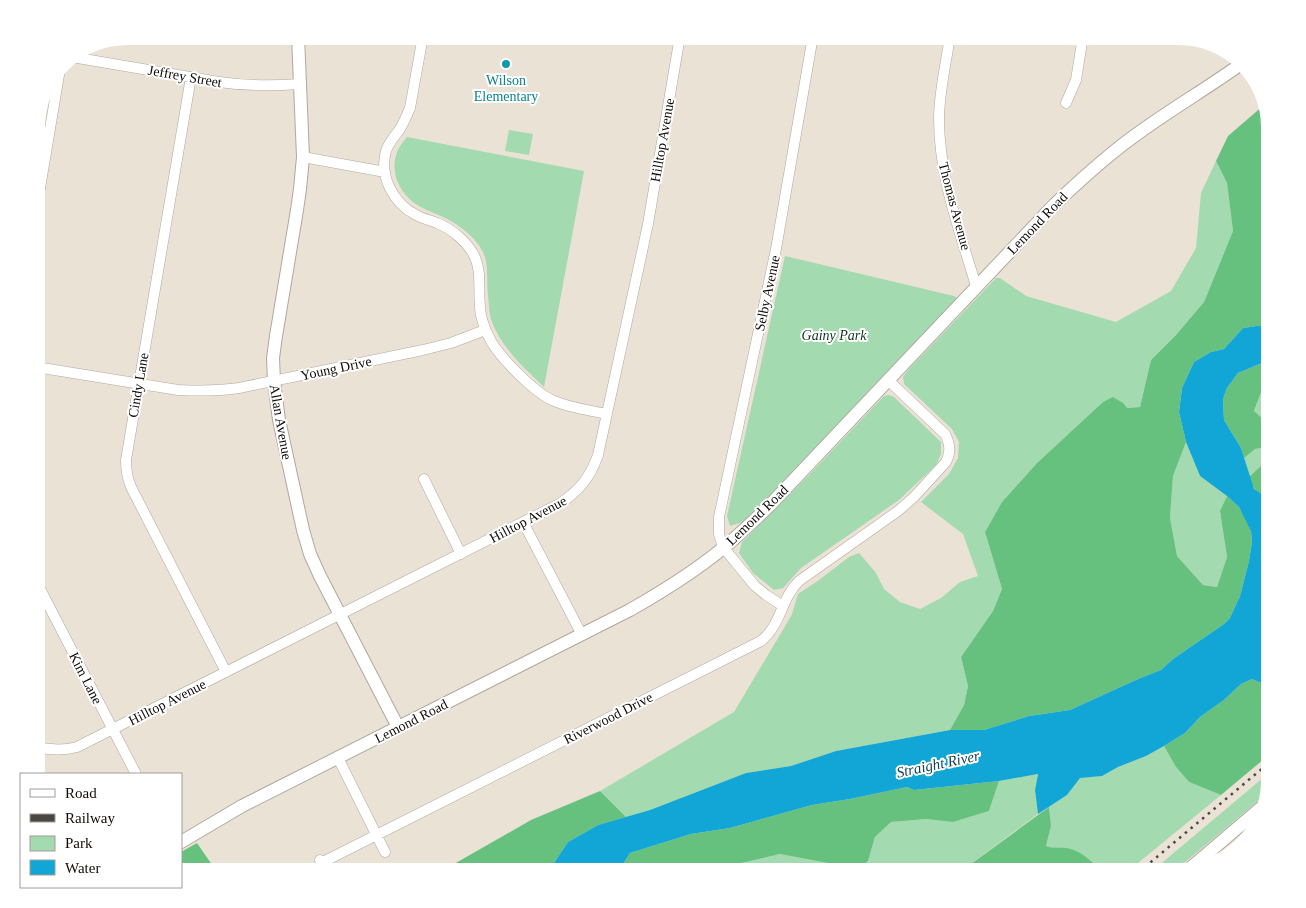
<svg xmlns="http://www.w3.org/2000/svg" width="1306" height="908" font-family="'Times New Roman',serif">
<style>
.green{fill:#a3daaf}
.forest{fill:#66c17f}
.water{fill:#11a6d5}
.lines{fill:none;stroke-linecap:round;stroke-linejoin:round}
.minor-casing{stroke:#b1a89d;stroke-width:11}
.tertiary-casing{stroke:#b1a89d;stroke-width:14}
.minor{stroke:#fff;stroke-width:10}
.tertiary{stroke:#fff;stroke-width:12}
.rail{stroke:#4b4640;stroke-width:2.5;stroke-dasharray:2.5 5;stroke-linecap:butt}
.culture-dot{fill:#0f9aa8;stroke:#fff;stroke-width:2}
.labels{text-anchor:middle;stroke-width:4;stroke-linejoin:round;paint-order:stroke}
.street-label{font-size:14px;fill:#0f0c08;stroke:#fff}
.culture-label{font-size:14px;fill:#0d838f;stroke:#fff}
.park-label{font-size:14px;font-style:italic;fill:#10361c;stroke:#fff}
.water-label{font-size:15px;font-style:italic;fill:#10465a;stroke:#fff}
</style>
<rect width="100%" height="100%" fill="#ebe2d6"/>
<path class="green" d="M509 130 533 134 529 155 505 151Z
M407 137 584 171 544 387C524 368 502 348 492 322 489 314 489 304 488 295 486 279 490 261 480 247 471 233 456 223 441 216 432 212 423 209 414 203 392 185 387 158 407 137Z
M1216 161 1227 183 1233 231 1204 302 1176 335 1151 360 1140 407 1127 408 1103 402 1037 463 1002 502 985 532 1002 589 993 611 961 657 968 686 964 705 950 730 836 751 791 766 746 773 650 810 626 817 600 791 734 712 787 623 792 614 798 594 819 580 849 557 859 553 876 573 884 589 900 602 920 609 941 598 960 582 978 576 963 534 921 502 949 474 958 458 959 442 952 429 904 384 903 377 909 369 996 278H1000L1026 296 1116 322 1171 291 1196 248 1201 193Z
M785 256 954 296 959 299 792 475 743 522 730 526 727 516Z
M1270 387V423L1267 424 1254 412 1262 390Z
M889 395 894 397 941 442V454L936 465 899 500 801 568 783 588 774 590 753 573 739 553 742 542 810 474 884 396Z
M1186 442 1200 476 1227 496 1220 511 1227 557 1217 587 1203 585 1177 556 1170 518 1173 476Z
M1270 446V466L1263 464 1249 477 1244 458 1254 449Z
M1164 746 1176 767 1189 782 1221 795 1127 872H1101L1098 868 1068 848 1053 849 1046 846 1051 826 1049 807 1067 795 1080 777 1102 776 1118 767 1146 756Z
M1270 772V781L1266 794 1226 828 1173 872H1151Z
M1038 774 1035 790 1038 814 960 872H716L720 868 780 854 838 865 860 868 868 861 875 837 891 822 926 819 953 822 989 811 999 781Z"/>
<path class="forest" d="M1264 105 1270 127V324L1243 328 1224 349 1211 352 1194 362 1182 388 1179 412 1186 442 1173 476 1170 518 1177 556 1203 585 1217 587 1227 557 1220 511 1227 496 1239 507 1247 521 1251 531 1252 542 1249 561 1240 596 1230 618 1224 624 1173 659 1161 670 1138 679 1070 710 1029 716 984 730H950L964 705 968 686 961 657 993 611 1002 589 985 532 1002 502 1037 463 1103 402 1113 397 1123 403 1127 408 1140 407 1151 360 1176 335 1204 302 1233 231 1227 183 1216 161 1228 136Z
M1270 362V387L1262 390 1254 411 1267 423H1270V446L1255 449 1244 458 1241 448 1224 420 1223 399 1227 388 1238 373 1262 363Z
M1263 464 1270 466V498C1256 494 1254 490 1249 477Z
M1252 679 1270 687V754L1221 795 1189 782 1176 767 1164 746 1185 733 1200 717 1224 700 1241 684Z
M999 781 989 811 953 822 926 819 891 822 875 837 868 861 860 868 838 865 780 854 720 868 716 872H618L630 853 691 834 730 828 812 805 850 799 907 787 914 790Z
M600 791 626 817 598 825 568 842 548 872H440L531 820Z
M1049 807 1051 826 1046 846C1054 849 1058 847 1067 848 1080 850 1093 862 1101 872H960Z
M197 843 217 872H181V852Z"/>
<path class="water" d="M1270 324V362L1262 363 1238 373 1227 388 1223 399 1224 420 1241 448 1254 489 1264 496 1270 498V687L1252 679 1241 684 1224 700 1200 717 1185 733 1164 746 1146 756 1118 767 1102 776 1080 778 1067 795 1038 814 1035 790 1038 774 999 781 914 790 907 787 850 799 812 805 730 828 691 834 630 853 618 872H548L568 842 598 825 650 810 746 773 791 766 836 751 950 730H984L1029 716 1070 710 1138 679 1161 670 1173 659 1224 624 1230 618 1240 596 1249 561 1252 542 1251 531 1239 507 1227 496 1200 476 1186 442 1179 412 1182 388 1194 362 1211 352 1224 349 1243 328Z"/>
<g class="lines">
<defs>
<path id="minor" d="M423 36 410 108C407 115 404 122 400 129 395 136 389 142 386 151 379 176 393 203 416 215 423 219 430 220 437 223 452 229 466 241 474 255 483 273 477 295 481 315 483 325 487 334 492 343 503 360 534 392 552 400 569 408 589 410 607 414
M950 36C946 64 939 92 939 119 939 177 960 232 976 286
M72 57 219 82C246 86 272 86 300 84
M191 77 126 460C126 471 127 479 132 489L226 672
M1066 103 1076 80 1083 36
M303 157 385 172
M36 212 60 69
M36 367 178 390C199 391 219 391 239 388L423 350 451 343 485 330
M424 479 461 554
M523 522 582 635
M36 581 136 774
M783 606 766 595 755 586 723 547 719 534V517L776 249 813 36
M36 747C51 750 63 751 77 747L559 504C579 491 590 478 598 455L648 224 680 36
M338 758 385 852
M320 860 321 863 761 641C782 624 780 600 799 581L898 511 914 497 946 462C951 452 950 444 945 434L888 380"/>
<path id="tertiary" d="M298 36 303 157 300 189 297 210 276 336 273 358 274 381 279 420 303 530 310 554 320 576 398 727
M181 842 242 806 630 610C667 589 704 566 736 537 747 527 759 516 770 505L1055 204C1076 184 1098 164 1121 146 1159 116 1202 92 1241 64
M1188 870 1262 807"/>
</defs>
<use href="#minor" class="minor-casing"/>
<use href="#tertiary" class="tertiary-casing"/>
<use href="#minor" class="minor"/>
<use href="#tertiary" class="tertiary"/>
<path class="rail" d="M1139 872 1270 762"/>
</g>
<circle class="culture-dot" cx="506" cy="64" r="5"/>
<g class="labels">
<g class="street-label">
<text transform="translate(185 76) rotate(10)" y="5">Jeffrey Street</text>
<text transform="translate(662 140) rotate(-80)" y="5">Hilltop Avenue</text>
<text transform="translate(955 206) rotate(75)" y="5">Thomas Avenue</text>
<text transform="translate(1037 223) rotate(-46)" y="5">Lemond Road</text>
<text transform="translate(767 293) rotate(-78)" y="5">Selby Avenue</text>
<text transform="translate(336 368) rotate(-12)" y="5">Young Drive</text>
<text transform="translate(138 385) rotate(-80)" y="5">Cindy Lane</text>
<text transform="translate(281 422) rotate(80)" y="5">Allan Avenue</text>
<text transform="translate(757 515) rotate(-44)" y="5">Lemond Road</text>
<text transform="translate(528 519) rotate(-28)" y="5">Hilltop Avenue</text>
<text transform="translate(86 678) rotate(63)" y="5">Kim Lane</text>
<text transform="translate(167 702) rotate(-27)" y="5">Hilltop Avenue</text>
<text transform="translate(608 718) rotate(-27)" y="5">Riverwood Drive</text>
<text transform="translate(411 721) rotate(-27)" y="5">Lemond Road</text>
</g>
<g class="culture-label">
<text x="506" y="85">Wilson<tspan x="506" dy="16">Elementary</tspan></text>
</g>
<g class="park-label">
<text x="834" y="340">Gainy Park</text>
</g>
<g class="water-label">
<text transform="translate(938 764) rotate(-12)" y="5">Straight River</text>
</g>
</g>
<path d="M0 0H1306V908H0ZM127 45H1179A82 82 0 0 1 1261 127V781A82 82 0 0 1 1179 863H127A82 82 0 0 1 45 781V127A82 82 0 0 1 127 45Z" fill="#fff" fill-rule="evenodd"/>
<rect x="20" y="773" width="162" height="115" fill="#ffffff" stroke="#9f9e9c"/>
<rect x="30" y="789" width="25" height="8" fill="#ffffff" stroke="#9f9e9c"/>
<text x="65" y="798" font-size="15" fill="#0f0c08">Road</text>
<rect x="30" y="814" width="25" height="8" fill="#4b4640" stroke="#9f9e9c"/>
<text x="65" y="823" font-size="15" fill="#0f0c08">Railway</text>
<rect x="30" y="836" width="25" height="15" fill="#a3daaf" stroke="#9f9e9c"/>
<text x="65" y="848" font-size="15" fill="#0f0c08">Park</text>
<rect x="30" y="860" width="25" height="15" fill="#11a6d5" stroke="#9f9e9c"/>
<text x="65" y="873" font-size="15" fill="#0f0c08">Water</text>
</svg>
